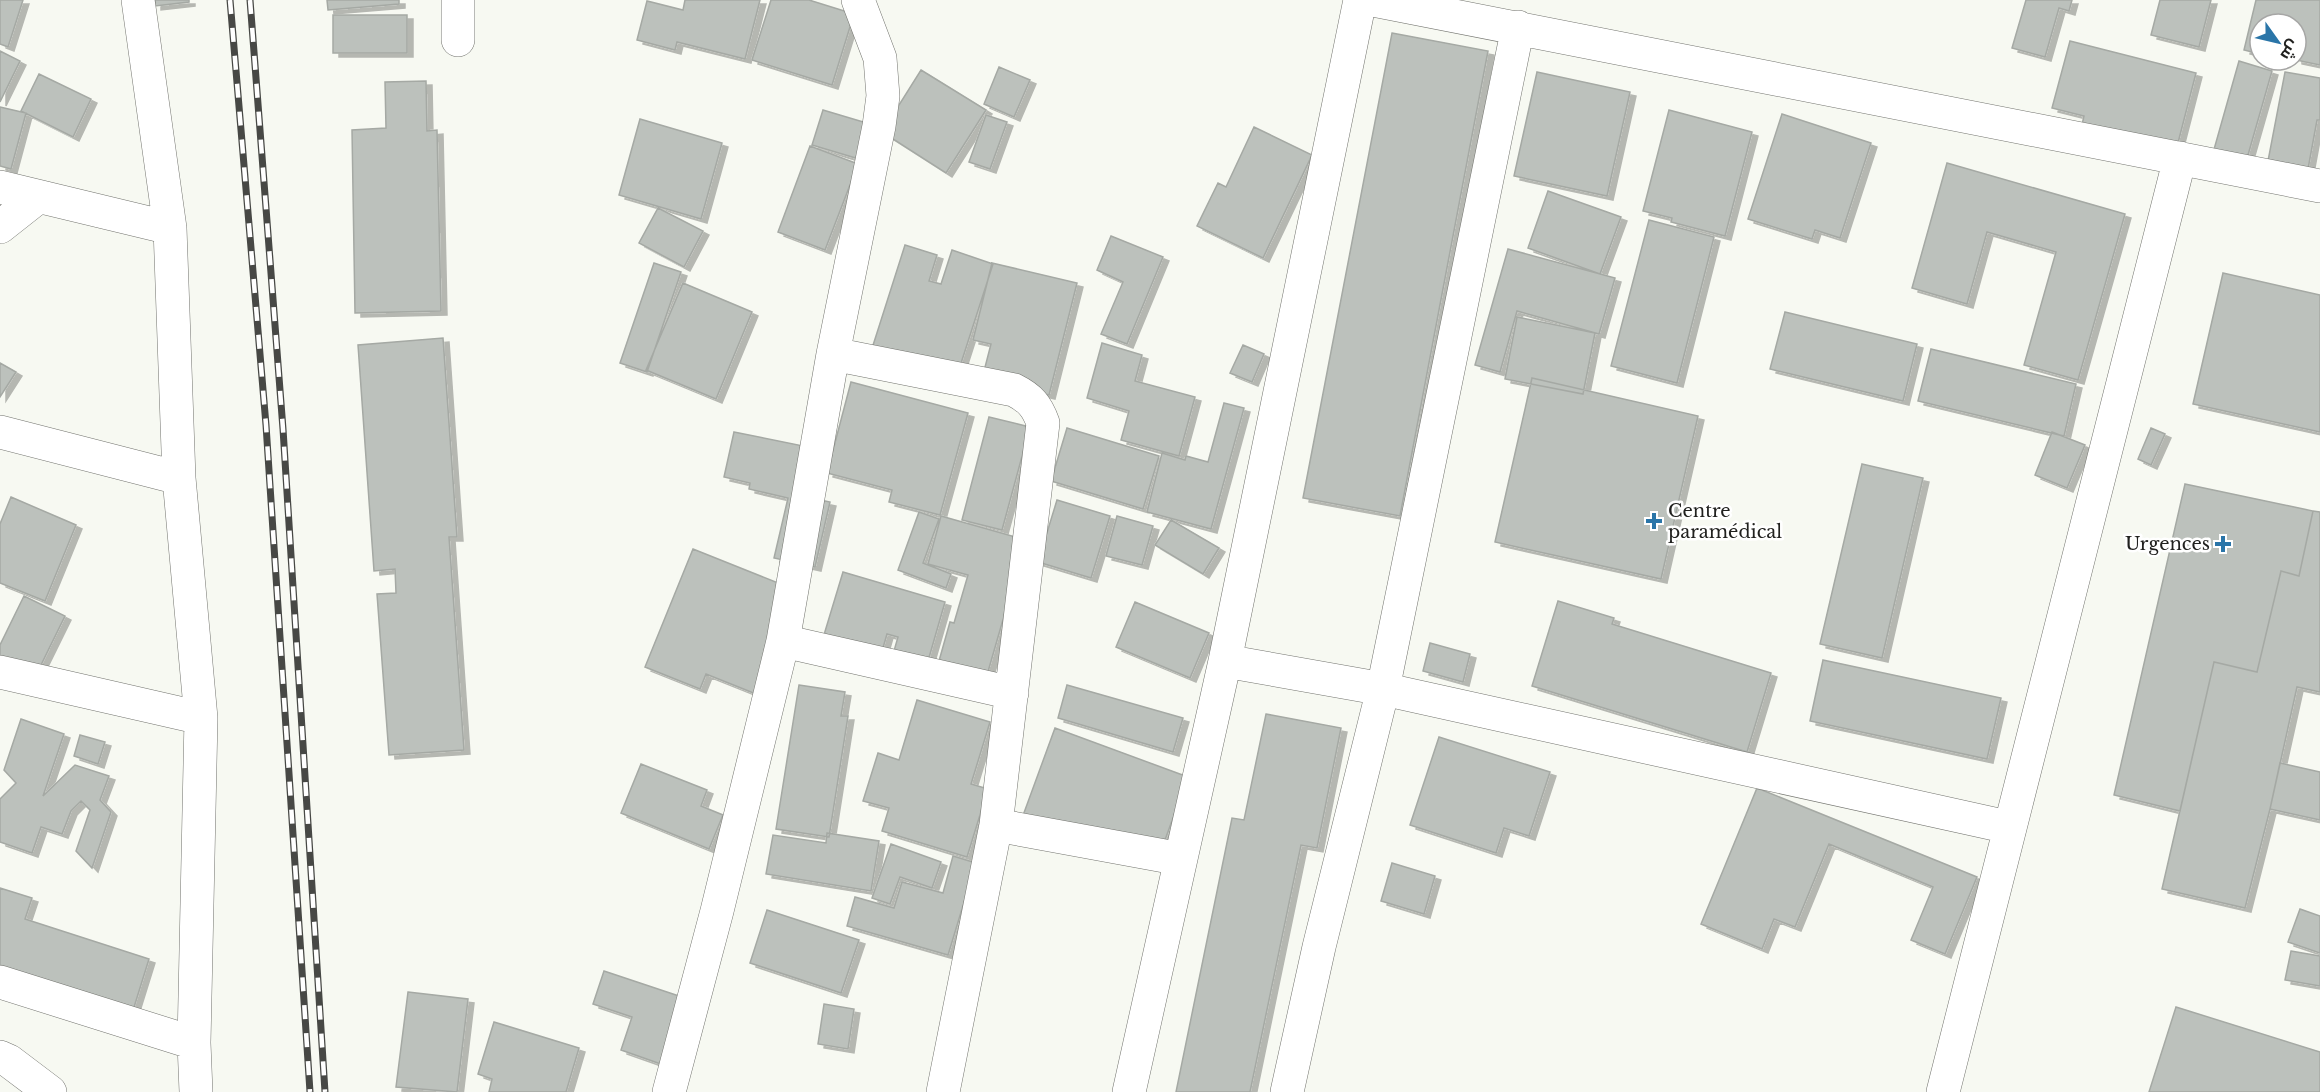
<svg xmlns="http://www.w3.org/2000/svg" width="2320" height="1092" font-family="'Libre Baskerville',Cairo,serif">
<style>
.building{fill:#bcc1bc;stroke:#a5a9a4;stroke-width:1.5;filter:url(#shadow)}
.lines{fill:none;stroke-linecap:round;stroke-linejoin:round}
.minor-casing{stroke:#73746f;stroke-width:34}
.minor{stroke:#fff;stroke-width:33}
.rail-casing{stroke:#474845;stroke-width:7}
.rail{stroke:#fff;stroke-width:4.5;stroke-dasharray:14;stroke-linecap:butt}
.poi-dot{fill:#2a75a8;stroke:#fff;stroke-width:2}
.labels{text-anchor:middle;stroke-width:5;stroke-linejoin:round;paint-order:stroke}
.poi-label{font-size:18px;fill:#21211f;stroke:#fff;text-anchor:start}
</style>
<defs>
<filter id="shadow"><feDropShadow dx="6" dy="4" stdDeviation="0" flood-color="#0004"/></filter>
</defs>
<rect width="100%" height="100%" fill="#f7f9f2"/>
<path class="building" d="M0 0H23L8 47 0 44Z
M155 0H189V2L155 6Z
M327 0H399V4L328 10Z
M685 0H760L745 59 677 42 675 50 637 40 647 1 683 10Z
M771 0H809L854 14 832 85 752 60Z
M2026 0H2072L2069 11 2059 8 2045 57 2012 48Z
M2160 0H2211L2199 47 2151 35Z
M2256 0H2320V65L2296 60V24H2260V54L2244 50Z
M333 15H407V53H333Z
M1392 33 1488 51 1400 516 1303 498Z
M2070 41 2196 73 2172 166 2078 142 2084 116 2052 108Z
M0 51 20 61 0 102Z
M2239 61 2272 71 2246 162 2213 153Z
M999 67 1030 80 1014 117 984 104Z
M921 70 986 110 946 173 882 132Z
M1537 72 1630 92 1607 196 1514 176Z
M2285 72 2320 78V120H2317L2308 169 2268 161Z
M39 74 91 99 73 137 21 111Z
M426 81 427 131 437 130 441 311 355 313 352 130 386 128 385 82Z
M0 107 26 113 11 169 0 166Z
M823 110 870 124 859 159 812 145Z
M1669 110 1752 132 1725 236 1671 222 1672 218 1643 211Z
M1782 114 1871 143 1840 238 1815 230 1812 239 1748 219Z
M986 115 1007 122 990 169 969 162Z
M640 119 722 143 701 219 619 195Z
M1254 127 1312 155 1263 258 1197 226 1218 183 1226 187Z
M810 146 858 164 825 250 778 232Z
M1947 163 2125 214 2078 380 2024 365 2056 252 1987 232 1967 304 1912 288Z
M1548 191 1621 217 1600 274 1528 248Z
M658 208 703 231 684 267 639 243Z
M1649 220 1714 237 1677 383 1611 366Z
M1111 236 1163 257 1127 344 1101 334 1123 282 1097 270Z
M905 245 937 255 929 281 941 284 952 250 993 264 953 388 868 361Z
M1508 249 1615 278 1599 334 1517 311 1500 372 1475 365Z
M654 263 681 272 647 372 620 363Z
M992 263 1077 283 1049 395 982 379 991 344 973 340Z
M2223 273 2320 295V432L2193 404Z
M683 283 752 312 716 399 646 370Z
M1785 312 1917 344 1903 401 1770 369Z
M1517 317 1595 333 1583 394 1505 379Z
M443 338 457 537H449L464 750 389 755 377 594 396 593 395 569 374 571 358 345Z
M1102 343 1142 355 1135 381 1195 397 1179 456 1121 440 1129 411 1087 398Z
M1243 345 1264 354 1252 382 1230 373Z
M1931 349 2076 384 2064 436 1918 401Z
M0 363 16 372 0 397Z
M1532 378 1698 416 1661 579 1495 542Z
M851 382 968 413 940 515 889 502 892 490 827 473Z
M1224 403 1244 408 1211 529 1147 512 1162 453 1185 460 1186 456 1208 462Z
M989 417 1030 427 1002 530 962 520Z
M1067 428 1159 456 1143 509 1051 481Z
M2151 428 2165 434 2151 465 2138 459Z
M734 432 818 449 807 497 830 502 815 567 774 558 788 498 749 489 750 483 724 477Z
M2052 432 2085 445 2067 488 2035 475Z
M1862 464 1923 478 1882 658 1820 644Z
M2185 484 2313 511 2299 576 2281 571 2257 672 2214 662 2180 811 2114 795Z
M11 497 76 525 45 601 0 583V524Z
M1057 500 1110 516 1091 578 1038 562Z
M2313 511 2320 512V692L2297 687 2270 809 2245 908 2162 889 2214 662 2257 672 2281 571 2299 576Z
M919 512 939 519 923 563 951 574 946 588 898 570Z
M941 516 1026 540 985 682 937 668 950 622 954 623 968 575 928 564Z
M1117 516 1153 526 1142 565 1106 556Z
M1171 520 1219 548 1203 574 1155 545Z
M693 549 798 591 756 694 706 674 700 689 645 667Z
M843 572 945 602 926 668 892 658 898 637 887 634 878 665 820 648Z
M24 596 65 616 35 677 0 660V645Z
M1558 601 1614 618 1612 624 1771 673 1747 752 1532 686Z
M1135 602 1209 633 1190 678 1116 647Z
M1430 643 1470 654 1463 682 1423 671Z
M1823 660 2001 698 1987 759 1810 721Z
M799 685 845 692 841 716H848L829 837 776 829Z
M1067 685 1183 718 1173 752 1058 718Z
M917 700 990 722 971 784 988 789 967 857 882 831 889 808 863 801 878 753 899 760Z
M1266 714 1341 728 1317 848 1301 845 1250 1092H1176L1232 818 1244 820Z
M21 719 64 734 43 796 75 765 109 776 100 800 111 812 92 868 76 851 90 810 81 801 71 811 62 834 41 827 32 853 0 842V799L16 783 4 770Z
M1055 728 1188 777 1158 859 1021 821Z
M80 735 105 742 98 764 74 756Z
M1439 737 1550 772 1529 836 1504 828 1496 853 1410 825Z
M2280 763 2320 772V820L2270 809Z
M641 764 707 790 701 806 723 815 709 849 621 813Z
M1757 788 1977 877 1945 954 1911 940 1933 887 1829 844 1795 927 1774 919 1762 949 1701 924Z
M827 833 879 841 871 891 766 874 773 835 826 843Z
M891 844 941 862 932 888 900 877 890 904 872 898Z
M953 856 976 863 948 955 847 926 855 897 894 908 902 882 943 893Z
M1392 863 1435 876 1424 914 1381 901Z
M0 888 32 898 25 919 149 959 130 1020 0 965Z
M2300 909 2320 916V953L2288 942Z
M767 910 859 940 841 993 750 963Z
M2291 951 2320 956V986L2285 980Z
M604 971 697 1002 675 1069 621 1050 632 1017 593 1004Z
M408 992 468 999 457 1092 396 1087Z
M824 1004 854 1009 848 1049 818 1044Z
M2176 1007 2320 1052V1092H2149Z
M494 1022 579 1048 566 1092H489L492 1079 478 1074Z"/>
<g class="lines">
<defs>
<path id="minor" d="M138 0 170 228 179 478 201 718 194 1043 196 1092
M458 0V40
M1373 0 2320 186
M0 187 170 228
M0 227 38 197
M833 354 1014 390C1030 398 1037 406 1043 423L996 825 943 1092
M0 432 179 478
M783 641 1012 693
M1225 661 1383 689 2008 827
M0 672 201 718
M996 825 1181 859
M0 982 194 1043
M0 1057 9 1061 50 1092
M669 1092 717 911 783 641 833 354 879 126 883 96 880 58 858 0
M1129 1092 1225 661 1360 0
M1287 1092 1319 947 1383 689 1518 27
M1943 1092 2180 158"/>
</defs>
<use href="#minor" class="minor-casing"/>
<use href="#minor" class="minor"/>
<defs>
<path id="rail" d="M230 0 266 425 310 1092
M250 0 283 429 325 1092"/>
</defs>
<use href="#rail" class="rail-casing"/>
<use href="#rail" class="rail"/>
</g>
<g class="poi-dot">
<path d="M1651 512h6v6h6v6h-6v6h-6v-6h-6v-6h6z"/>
<path d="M2220 535h6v6h6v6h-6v6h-6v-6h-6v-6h6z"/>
</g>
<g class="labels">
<g class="poi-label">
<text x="1668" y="517">Centre<tspan x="1668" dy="21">paramédical</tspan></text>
<text x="2210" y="550" text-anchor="end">Urgences</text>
</g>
</g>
<g transform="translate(2278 42) rotate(124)"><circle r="28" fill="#ffffff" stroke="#a6a6a5" stroke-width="1.5"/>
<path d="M0-4.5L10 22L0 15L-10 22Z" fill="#2a75a8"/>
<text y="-9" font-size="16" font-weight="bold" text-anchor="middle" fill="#21211f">ش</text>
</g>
</svg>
